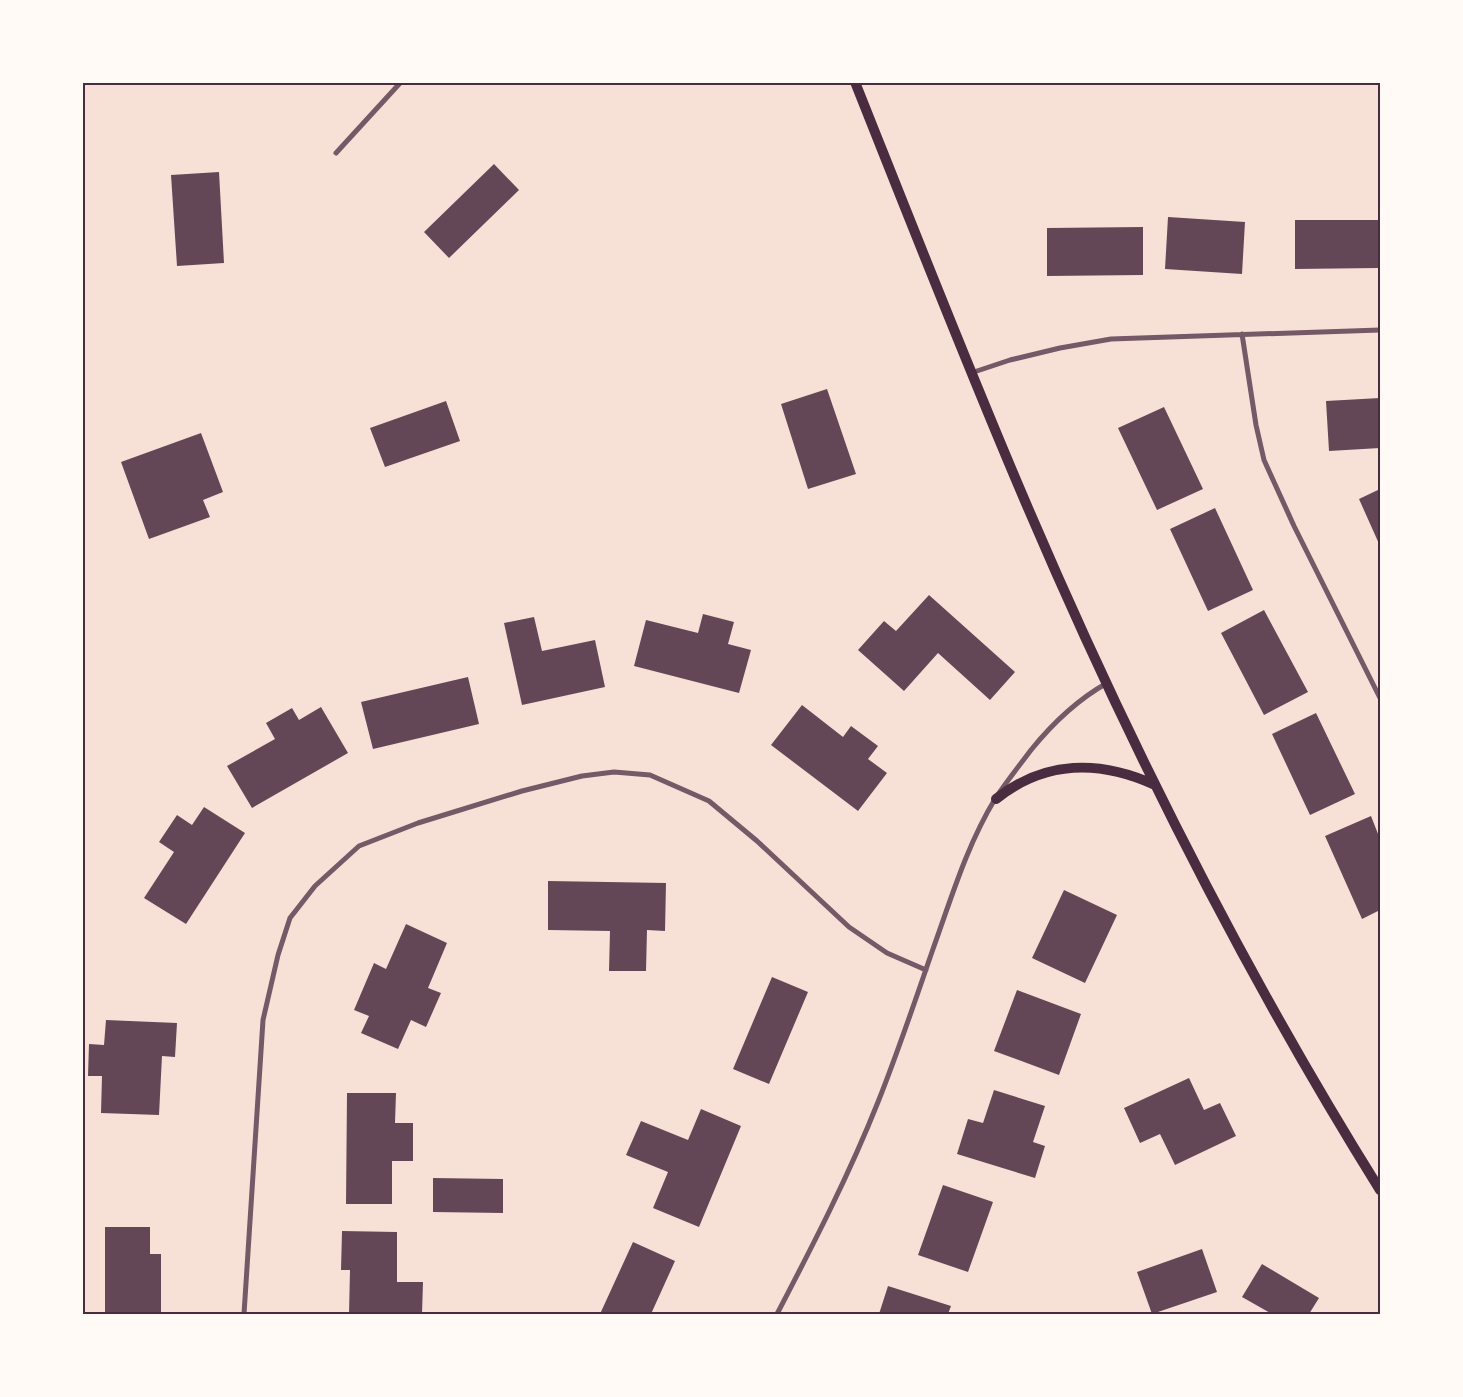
<svg xmlns="http://www.w3.org/2000/svg" width="1463" height="1397" font-family="Cabin,sans-serif">
<style>
.building{fill:#644757}
.lines{fill:none;stroke-linecap:round;stroke-linejoin:round}
.minor{stroke:#755966;stroke-width:5}
.secondary{stroke:#4a2c40;stroke-width:10}
.neatline{fill:none;stroke:#4a2c40;stroke-width:2}
</style>
<rect width="100%" height="100%" fill="#f7e1d7"/>
<path class="building" d="M494 164 519 190 449 258 424 232Z
M219 172 224 263 177 266 171 175Z
M1168 217 1245 222 1242 274 1165 269Z
M1295 220H1378V268L1295 269Z
M1143 227V275L1047 276V228Z
M827 389 856 474 808 489 781 404Z
M1380 398V448L1329 451 1326 401Z
M446 401 460 441 385 467 370 428Z
M1164 407 1203 489 1157 510 1118 428Z
M201 433 223 492 203 500 210 517 149 539 121 462Z
M1380 489V546L1359 499Z
M1215 508 1253 590 1208 611 1170 529Z
M929 595 1015 672 990 700 938 653 904 691 858 650 884 621 896 631Z
M1264 610 1308 692 1264 715 1221 633Z
M703 614 734 622 728 644 751 650 739 693 634 666 646 620 698 633Z
M534 617 542 651 595 640 605 687 522 705 504 623Z
M468 677 479 724 373 749 361 702Z
M802 705 843 737 851 726 878 746 868 759 887 773 858 811 771 745Z
M321 707 348 753 252 808 227 766 275 739 266 723 292 708 299 720Z
M1316 713 1355 794 1310 815 1272 734Z
M204 807 245 833 186 924 144 898 174 852 159 842 177 815 192 825Z
M1371 816 1380 839V910L1362 919 1325 836Z
M548 881 666 883 665 931 647 930 646 971H609L610 931 548 930Z
M1064 890 1117 915 1085 983 1032 958Z
M406 924 447 943 428 988 441 993 426 1027 411 1020 398 1049 361 1033 369 1016 354 1010 374 963 386 969Z
M772 977 808 992 769 1084 733 1069Z
M1017 990 1081 1014 1059 1075 994 1051Z
M106 1020 177 1023 175 1057 162 1056 159 1115 101 1113 102 1076H88L89 1044 104 1045Z
M1189 1078 1204 1110 1220 1103 1236 1136 1175 1165 1160 1134 1140 1143 1124 1108Z
M994 1090 1045 1106 1033 1142 1045 1146 1035 1178 957 1154 968 1119 983 1123Z
M347 1093H396L395 1123H413V1161H392V1204H346Z
M701 1109 741 1126 699 1227 653 1208 668 1172 626 1155 641 1121 688 1140Z
M433 1178 503 1179V1213L433 1212Z
M943 1185 993 1202 968 1272 918 1255Z
M105 1227H150V1254H161V1314H105Z
M342 1231 397 1232V1282H423L422 1314H349L350 1270H341Z
M633 1242 675 1261 651 1314H600Z
M1202 1249 1217 1292 1152 1314 1137 1272Z
M1262 1264 1319 1298 1309 1314H1272L1242 1297Z
M888 1286 951 1306 948 1314H879Z"/>
<g class="lines">
<path class="minor" d="M336 153 401 82
M1242 334 1256 425 1264 460 1294 526 1380 698
M971 373 1010 360 1060 348 1111 339 1380 330
M244 1314 263 1020 278 955 290 918 315 886 359 846 418 823 522 791 582 776 614 772 650 775 709 801 757 841 849 927 887 953 926 970
M777 1314C813 1245 849 1175 878 1102 898 1052 915 1001 933 949 951 899 967 845 995 799 1006 782 1019 766 1031 750 1052 724 1077 700 1107 683"/>
<path class="secondary" d="M855 82C910 220 964 358 1022 494 1124 734 1242 969 1380 1190
M996 799C1045 760 1100 760 1155 785"/>
</g>
<rect width="1463" height="1397" fill="none" stroke="#fffaf5" stroke-width="168"/>
<rect x="84" y="84" width="1295" height="1229" class="neatline"/>
</svg>
